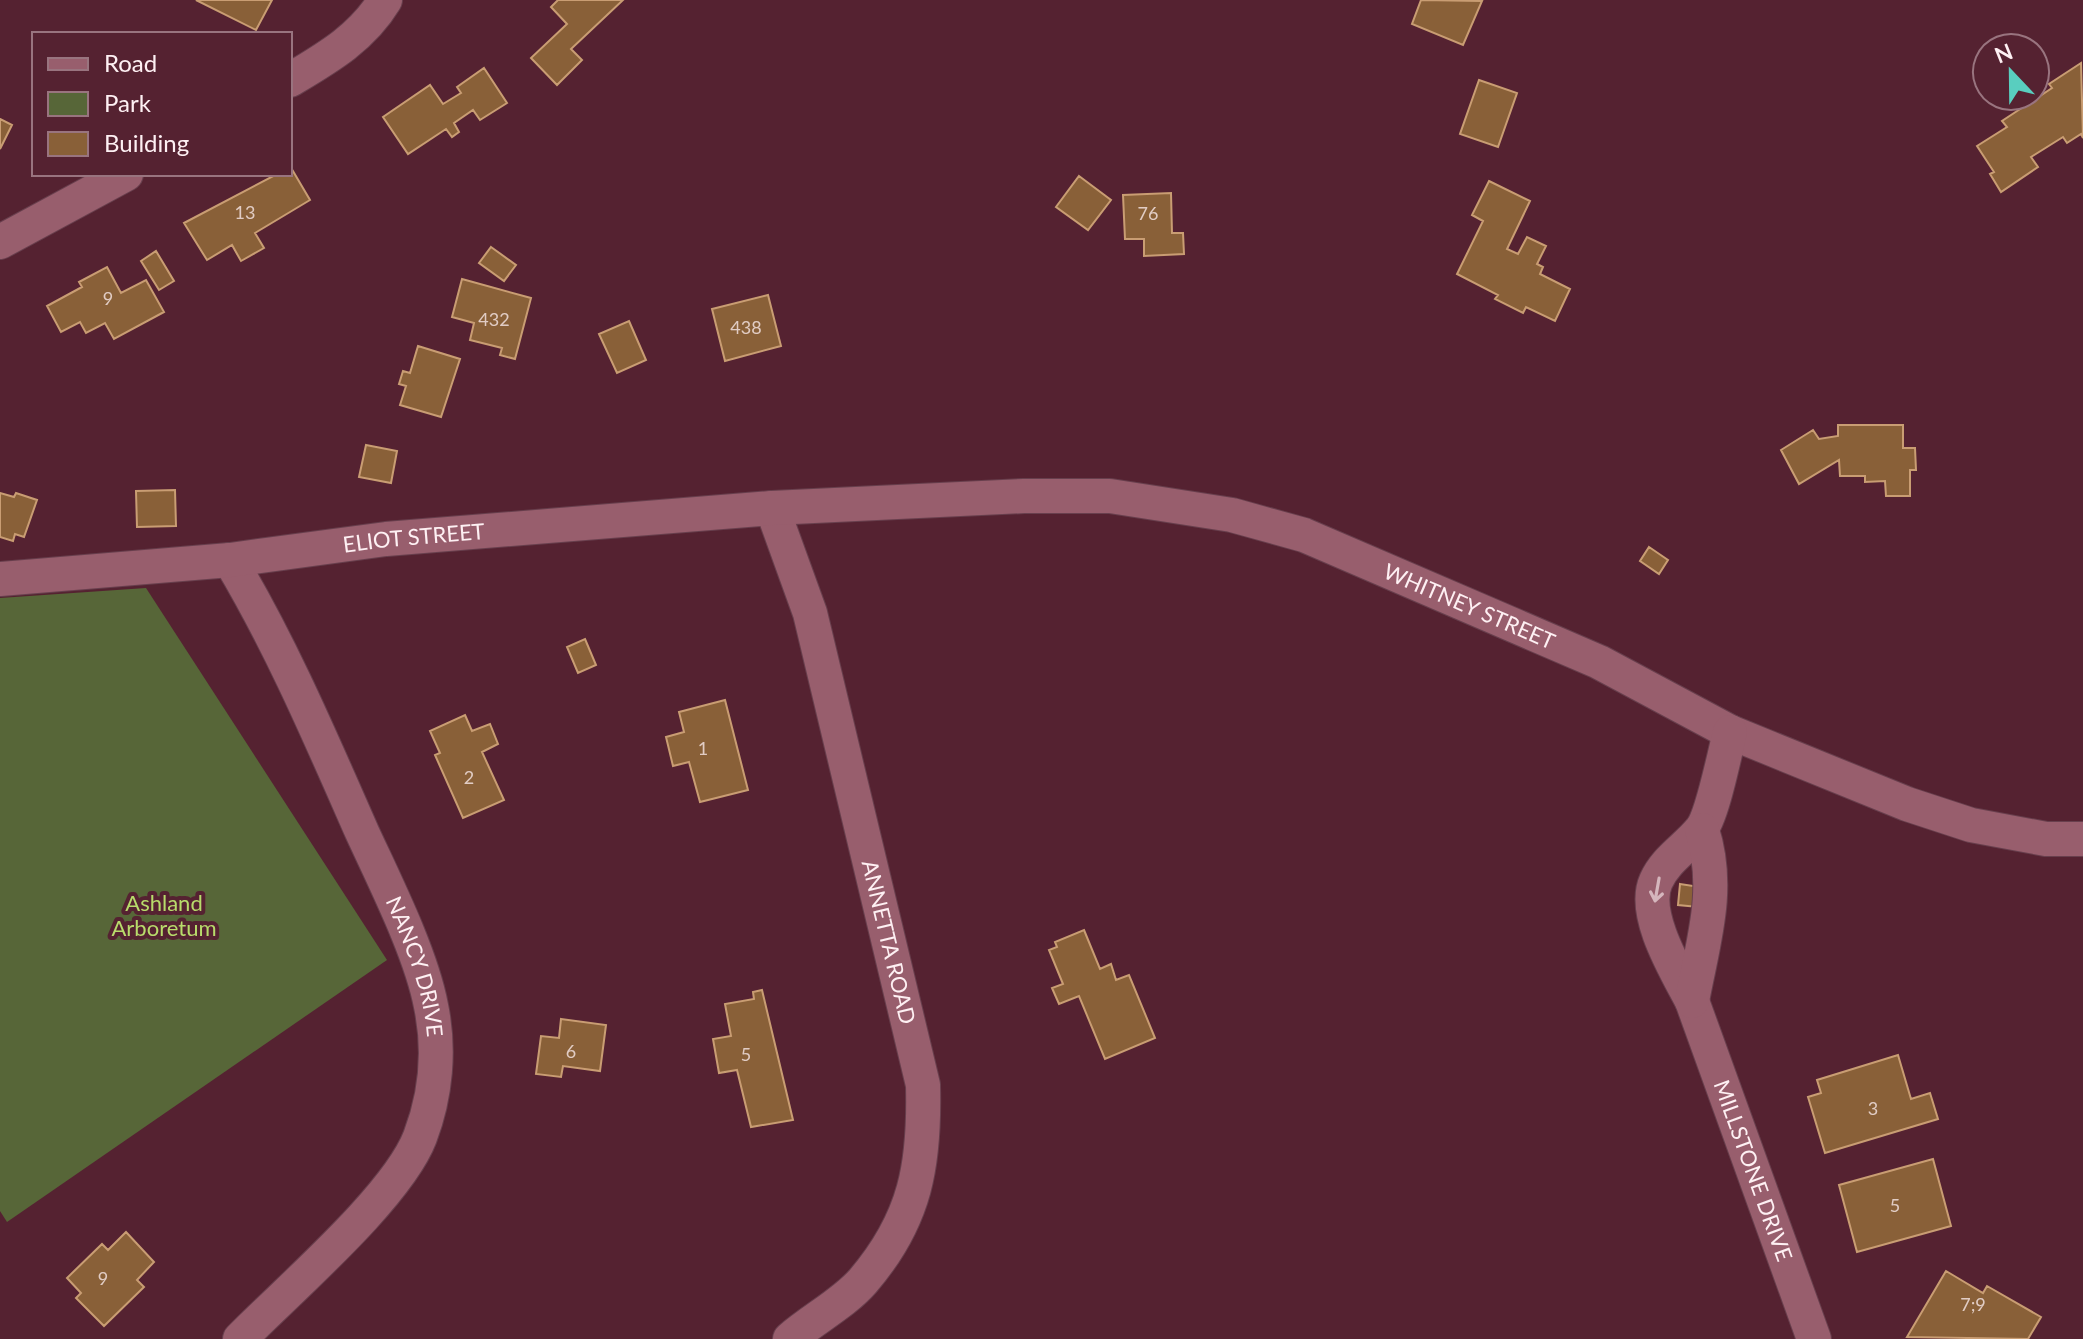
<svg xmlns="http://www.w3.org/2000/svg" width="2083" height="1339" font-family="Lato,sans-serif">
<style>
.green{fill:#576638}
.building{fill:#896038;stroke:#c99d73;stroke-width:2}
.lines{fill:none;stroke-linecap:round;stroke-linejoin:round}
.minor-casing{stroke:#683f4d;stroke-width:36}
.minor{stroke:#985e6d;stroke-width:34}
.oneway{stroke:#d5b6bd}
.labels{text-anchor:middle;stroke-width:8;stroke-linejoin:round;paint-order:stroke}
.number-label{font-size:18px;fill:#e1ccc4}
.street-label{font-size:22px;fill:#fef0f3;stroke:#552231}
.park-label{font-size:22px;fill:#b8db6b;stroke:#552231}
</style>
<rect width="100%" height="100%" fill="#552231"/>
<path class="green" d="M146 588 387 960 7 1222 0 1211V598Z"/>
<path class="building" d="M196 0H272L256 30Z
M558 0H623L571 49 582 60 557 85 531 58 567 24 551 7Z
M1421 0 1482 1 1463 45 1412 24Z
M2081 63 2083 138 2081 134 2067 143 2063 137 2031 157 2038 167 2001 192 1990 174 1994 172 1977 146 2007 127 2002 121 2052 88 2049 84Z
M484 68 507 103 480 120 473 110 454 123 459 132 452 137 446 129 408 154 383 117 430 85 443 104 461 93 457 87Z
M1479 80 1517 93 1498 147 1460 134Z
M0 119 12 125 0 149Z
M290 166 310 200 255 233 264 248 241 261 232 245 207 260 184 223 277 174H290Z
M1079 176 1111 200 1088 230 1056 207Z
M1489 181 1530 201 1507 249 1518 254 1527 237 1546 246 1537 264 1543 267 1540 274 1570 289 1555 321 1526 307 1523 313 1495 299 1498 295 1457 274 1483 221 1472 215Z
M1171 193 1172 233H1183L1184 254 1144 256V239H1125L1123 195Z
M491 247 516 265 504 281 479 263Z
M156 251 174 281 159 290 141 261Z
M107 267 121 293 146 280 164 312 114 339 105 323 86 333 80 322 61 332 47 306 82 287 79 282Z
M462 279 531 298 515 359 500 355 502 348 470 340 474 323 452 317Z
M768 295 781 346 725 361 712 309Z
M629 321 646 360 617 373 599 334Z
M418 346 460 359 441 417 400 405 406 386 399 384 403 371 410 373Z
M1838 425H1903V448H1915L1916 470H1910V496H1886L1885 481 1865 482V476H1840L1839 460 1799 484 1781 450 1813 430 1819 439 1838 436Z
M366 445 397 451 391 483 359 477Z
M175 490 176 526 137 527 136 491Z
M0 493 14 497 16 493 37 500 24 537 15 534 13 541 0 537Z
M1649 547 1668 560 1659 574 1640 561Z
M585 639 596 665 578 673 567 647Z
M725 700 748 790 700 802 689 762 673 766 666 737 684 732 679 712Z
M465 715 472 731 490 724 498 744 482 752 504 800 463 818 435 755 440 753 430 731Z
M1680 884 1700 887 1698 907 1678 905Z
M1084 930 1100 969 1111 964 1116 980 1129 975 1155 1038 1105 1059 1079 996 1059 1004 1052 988 1063 984 1049 950 1057 947 1055 942Z
M762 990 793 1120 751 1127 737 1070 719 1073 713 1039 731 1036 725 1004 754 999 753 992Z
M561 1019 606 1025 600 1071 563 1066 561 1077 536 1074 541 1036 559 1038Z
M1898 1055 1911 1099 1930 1093 1938 1119 1825 1153 1808 1097 1821 1093 1817 1080Z
M1933 1159 1951 1226 1857 1252 1839 1185Z
M126 1232 154 1262 137 1280 144 1287 104 1326 76 1298 81 1293 67 1278 102 1244 108 1250Z
M1946 1271 1983 1293 1987 1286 2041 1317 2028 1339 1907 1337Z"/>
<g class="lines">
<defs>
<g id="minor">
<path d="M290 80C327 58 362 38 385 0"/>
<path d="M0 242 126 174"/>
<path id="s1" d="M772 508 810 613 923 1085C925 1164 916 1219 863 1281 844 1303 813 1319 790 1339"/>
<path id="s2" d="M230 560C282 647 321 739 362 832 385 882 421 953 431 1006 440 1049 436 1095 420 1137 397 1197 288 1290 240 1339"/>
<path id="s3" d="M0 579 230 560 386 539 772 508 1024 496H1110L1232 515 1304 535 1599 662 1730 732 1907 804 1971 825 2046 839H2083"/>
<path id="s4" d="M1730 732C1725 752 1712 818 1700 831 1685 849 1666 859 1656 881 1641 914 1677 972 1692 1001L1814 1339"/>
<path d="M1692 1001C1703 942 1721 889 1702 830"/>
</g>
</defs>
<use href="#minor" class="minor-casing"/>
<use href="#minor" class="minor"/>
</g>
<defs><path id="oneway-shaft" d="M-6 0H5M1.5-3L5.5 0L1.5 3" fill="none" stroke-width="1.6" stroke-linecap="round" stroke-linejoin="round" transform="scale(2)"/></defs>
<use class="oneway" href="#oneway-shaft" transform="translate(1657 890) rotate(100)"/>
<g class="labels">
<g class="number-label">
<text x="245" y="219">13</text>
<text x="1148" y="220">76</text>
<text x="108" y="305">9</text>
<text x="494" y="326">432</text>
<text x="746" y="334">438</text>
<text x="703" y="755">1</text>
<text x="469" y="784">2</text>
<text x="571" y="1058">6</text>
<text x="746" y="1061">5</text>
<text x="1873" y="1115">3</text>
<text x="1895" y="1212">5</text>
<text x="103" y="1285">9</text>
<text x="1973" y="1311">7;9</text>
</g>
<g class="street-label">
<text dy="8" stroke="none"><textPath href="#s3" startOffset="416">ELIOT STREET</textPath></text>
<text dy="8" stroke="none"><textPath href="#s3" startOffset="1492">WHITNEY STREET</textPath></text>
<text dy="8" stroke="none"><textPath href="#s1" startOffset="450">ANNETTA ROAD</textPath></text>
<text dy="8" stroke="none"><textPath href="#s2" startOffset="448">NANCY DRIVE</textPath></text>
<text dy="8" stroke="none"><textPath href="#s4" startOffset="480">MILLSTONE DRIVE</textPath></text>
</g>
<g class="park-label">
<text x="164" y="911">Ashland<tspan x="164" dy="25">Arboretum</tspan></text>
</g>
</g>
<rect x="32" y="32" width="260" height="144" fill="#552231" stroke="#99747f" stroke-width="2"/>
<rect x="48" y="58" width="40" height="12" fill="#985e6d" stroke="#99747f" stroke-width="2"/>
<text x="104" y="72" font-size="24" fill="#fef0f3">Road</text>
<rect x="48" y="92" width="40" height="24" fill="#576638" stroke="#99747f" stroke-width="2"/>
<text x="104" y="112" font-size="24" fill="#fef0f3">Park</text>
<rect x="48" y="132" width="40" height="24" fill="#896038" stroke="#99747f" stroke-width="2"/>
<text x="104" y="152" font-size="24" fill="#fef0f3">Building</text>
<g transform="translate(2011 72) rotate(338)"><circle r="38" fill="#552231" stroke="#99747f" stroke-width="2"/>
<path d="M0-6L14 30L0 20L-14 30Z" fill="#59cebf"/>
<text y="-12" font-size="22" font-weight="bold" text-anchor="middle" fill="#fef0f3">N</text>
</g>
</svg>
